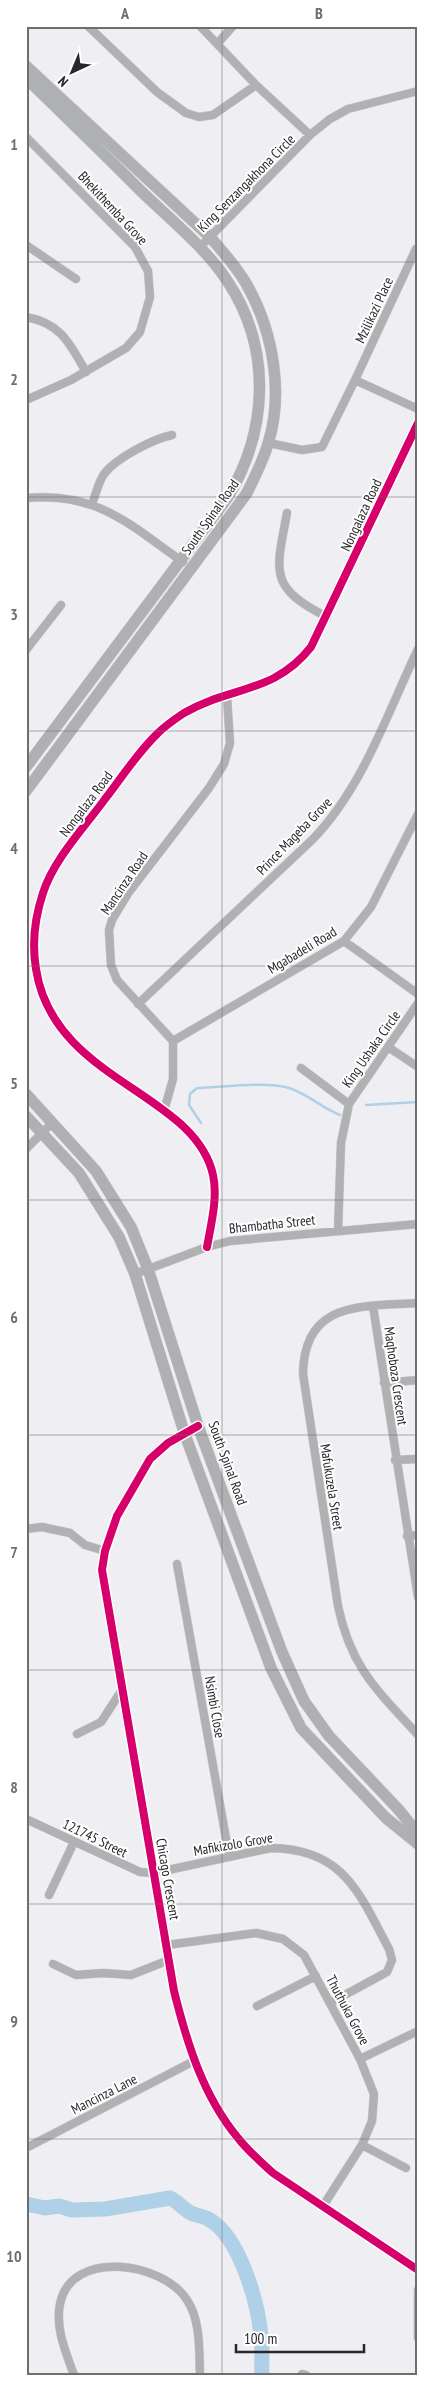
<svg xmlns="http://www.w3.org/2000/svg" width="444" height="2401" font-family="'PT Sans Narrow',sans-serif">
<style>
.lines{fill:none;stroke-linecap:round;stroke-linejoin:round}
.stream{stroke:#afd1e7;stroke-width:2.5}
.river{stroke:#afd1e7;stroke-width:15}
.street-casing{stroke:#cccbce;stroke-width:9}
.secondary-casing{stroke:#cccbce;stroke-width:12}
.street{stroke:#b0b1b2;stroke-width:8}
.secondary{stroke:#afb0b2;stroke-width:11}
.cycleway-casing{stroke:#fff;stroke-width:11}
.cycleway{stroke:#d6006c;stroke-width:8}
.grid{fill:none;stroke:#6e6d70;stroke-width:1;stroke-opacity:0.55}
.labels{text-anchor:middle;stroke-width:4;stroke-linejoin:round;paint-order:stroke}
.street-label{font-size:14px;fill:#28272a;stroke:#fff}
.neatline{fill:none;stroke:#6e6d70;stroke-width:2}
.grid-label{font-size:16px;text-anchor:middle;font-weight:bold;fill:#6e6d70}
</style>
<rect width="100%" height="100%" fill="#efeef3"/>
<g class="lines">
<path class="stream" d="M366 1105 418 1102
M201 1123 189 1105 190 1094 197 1088C222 1087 267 1081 289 1088 308 1094 322 1108 340 1115"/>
<path class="river" d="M26 2204 45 2208 59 2206 72 2210 105 2209 170 2198C179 2202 183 2209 191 2213 197 2216 204 2216 210 2220 240 2238 258 2303 261 2336 263 2349 261 2362 262 2375"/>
<defs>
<path id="street" d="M88 26 157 92 186 113 199 117 213 115 256 85
M200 26 256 85 310 135 330 119 348 109 418 91
M217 44 233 26
M26 137 135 247 148 271 150 297 140 332 126 348 71 380 26 400
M26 245 76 279
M199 248 310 135
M26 317C61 323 70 344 86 372
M355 380 418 409
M269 443 302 450 322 447 355 380 416 249
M26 498C97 491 130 525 183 562
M92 504C96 494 98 483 104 474 116 458 153 439 172 435
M287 513C276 572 268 587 327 617
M26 650 61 605
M344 941 418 994
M138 1004 313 839C363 787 387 714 418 649
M173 1041 344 941 371 907 418 814
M388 1047 418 1067
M301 1068 349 1104
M164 1111 173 1079V1041L117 980 111 965 109 930 112 920 129 892 209 788 224 764 230 743 227 697
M26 1149 53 1122
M338 1231 341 1143 349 1104 418 1003
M207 1247C211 1224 218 1198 213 1175 195 1092 53 1081 36 969 32 945 35 917 43 893 54 859 84 828 105 799 122 777 138 752 158 733 166 725 175 719 184 713 230 686 274 694 311 647L418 423
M135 1274 207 1247 230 1241 418 1224
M418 1303C362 1307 304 1300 303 1374L338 1606C351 1668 377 1690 418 1735
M373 1306 418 1597
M384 1383 418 1380
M198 1426 168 1443 150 1459 117 1516 105 1551 102 1570 174 1991C187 2043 203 2096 238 2138 248 2151 261 2162 273 2173L418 2270
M395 1460 418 1459
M26 1529 42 1527 70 1533 85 1545 105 1551
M407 1536 418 1535
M177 1564 229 1855
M77 1734 101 1722 122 1690
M26 1819 140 1872 154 1873 271 1848C344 1849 359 1893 389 1949L392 1960 387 1972 330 2003
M49 1895 74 1842
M167 1945 256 1933 283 1939 304 1955 360 2059 374 2094 372 2121 362 2145 323 2206
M53 1964 76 1975 103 1973 131 1975 169 1960
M257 2006 316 1976
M360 2059 418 2031
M362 2145 406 2168
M26 2148 194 2061
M418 2290V2338
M302 2374 306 2375
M74 2375C66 2353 55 2328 60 2304 71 2248 163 2262 187 2300 201 2321 199 2351 200 2375"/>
<path id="secondary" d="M26 66 210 237C223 252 237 267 247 285 273 331 284 393 268 444 263 461 254 478 247 493L26 791
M26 78C65 116 104 154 142 192 171 220 206 248 228 282 272 349 268 430 228 497L26 767
M26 1094 96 1171 131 1227 148 1269 198 1426 282 1652 304 1701 329 1736 399 1810 418 1834
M26 1116 79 1173 119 1237 135 1274 184 1432 271 1668 301 1728 386 1818 418 1844"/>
</defs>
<use href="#street" class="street-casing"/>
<use href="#secondary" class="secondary-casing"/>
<use href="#street" class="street"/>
<use href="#secondary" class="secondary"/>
<defs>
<path id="cycleway" d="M207 1247C211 1224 218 1198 213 1175 195 1092 53 1081 36 969 32 945 35 917 43 893 54 859 84 828 105 799 122 777 138 752 158 733 166 725 175 719 184 713 230 686 274 694 311 647L418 423
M198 1426 168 1443 150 1459 117 1516 105 1551 102 1570 174 1991C187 2043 203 2096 238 2138 248 2151 261 2162 273 2173L418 2270"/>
</defs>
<use href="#cycleway" class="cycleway-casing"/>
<use href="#cycleway" class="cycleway"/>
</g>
<path class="grid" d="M222 26V2375M26 262H418M26 497H418M26 731H418M26 966H418M26 1200H418M26 1435H418M26 1670H418M26 1904H418M26 2139H418"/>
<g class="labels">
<g class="street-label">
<text transform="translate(246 183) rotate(-45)" y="5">King Senzangakhona Circle</text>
<text transform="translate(113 208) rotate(47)" y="5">Bhekithemba Grove</text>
<text transform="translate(374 310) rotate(-65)" y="5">Mzilikazi Place</text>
<text transform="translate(361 515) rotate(-65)" y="5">Nongalaza Road</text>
<text transform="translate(210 517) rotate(-55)" y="5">South Spinal Road</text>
<text transform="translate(86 804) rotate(-53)" y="5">Nongalaza Road</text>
<text transform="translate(294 836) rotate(-46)" y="5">Prince Mageba Grove</text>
<text transform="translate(124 883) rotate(-56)" y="5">Mancinza Road</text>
<text transform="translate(302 950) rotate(-31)" y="5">Mgabadeli Road</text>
<text transform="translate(371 1049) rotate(-55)" y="5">King Ushaka Circle</text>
<text transform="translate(272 1224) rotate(-6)" y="5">Bhambatha Street</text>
<text transform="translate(396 1376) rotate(82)" y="5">Maqhoboza Crescent</text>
<text transform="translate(228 1463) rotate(70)" y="5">South Spinal Road</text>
<text transform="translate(332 1487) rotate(81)" y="5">Mafukuzela Street</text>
<text transform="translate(215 1707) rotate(80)" y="5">Nsimbi Close</text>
<text transform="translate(95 1838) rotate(26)" y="5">121745 Street</text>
<text transform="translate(233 1844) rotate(-10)" y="5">Mafikizolo Grove</text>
<text transform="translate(168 1879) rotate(80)" y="5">Chicago Crescent</text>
<text transform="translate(348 2010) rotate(62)" y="5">Thuthuka Grove</text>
<text transform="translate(104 2094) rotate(-27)" y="5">Mancinza Lane</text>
</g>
</g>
<rect width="444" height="2401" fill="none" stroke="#ffffff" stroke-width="55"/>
<g transform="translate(72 72) rotate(224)" stroke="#ffffff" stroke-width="4" paint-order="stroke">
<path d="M0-4L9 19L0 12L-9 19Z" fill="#28272a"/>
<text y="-8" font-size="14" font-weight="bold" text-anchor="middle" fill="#28272a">N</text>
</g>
<path d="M236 2344v8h128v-8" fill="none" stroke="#28272a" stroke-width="2.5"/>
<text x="244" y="2344" font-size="15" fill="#28272a" stroke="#ffffff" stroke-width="4" paint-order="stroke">100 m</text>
<rect x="28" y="28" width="388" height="2346" class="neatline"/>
<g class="grid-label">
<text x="125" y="19">A</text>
<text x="319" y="19">B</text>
<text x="14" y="150">1</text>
<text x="14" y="385">2</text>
<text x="14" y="620">3</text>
<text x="14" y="854">4</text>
<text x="14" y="1089">5</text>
<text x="14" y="1323">6</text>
<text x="14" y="1558">7</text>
<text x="14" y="1793">8</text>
<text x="14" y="2027">9</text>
<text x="14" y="2262">10</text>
</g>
</svg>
